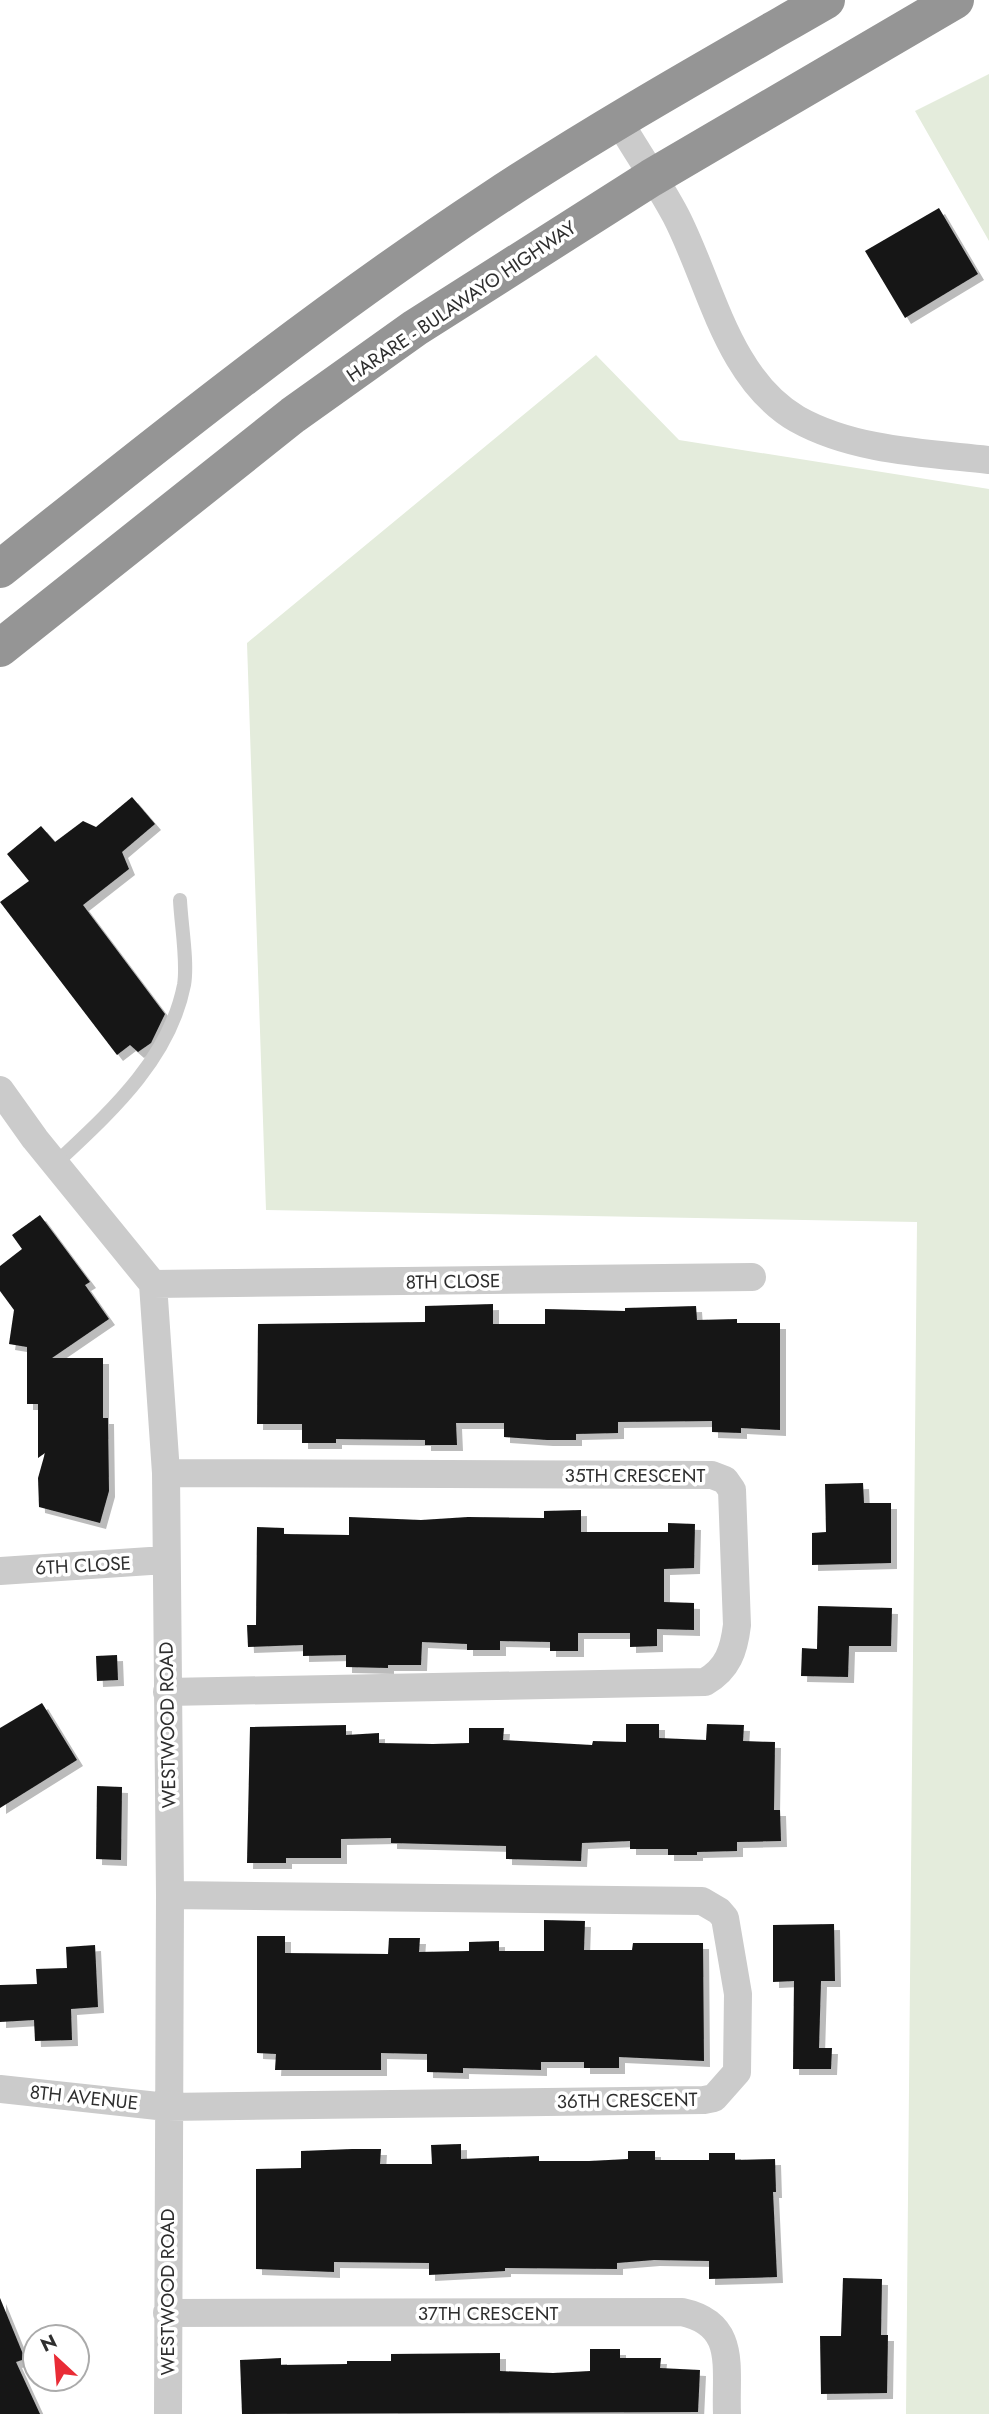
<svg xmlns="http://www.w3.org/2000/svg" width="989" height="2414" font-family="Jost,sans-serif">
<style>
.green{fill:#e4ecdc}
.building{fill:#151515;filter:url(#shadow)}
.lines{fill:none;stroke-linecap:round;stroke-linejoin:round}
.lane{stroke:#cbcbcb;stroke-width:14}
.street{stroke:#cbcbcb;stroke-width:28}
.highway{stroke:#959595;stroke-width:38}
.labels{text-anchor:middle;stroke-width:7;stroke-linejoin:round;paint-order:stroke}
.street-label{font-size:19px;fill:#2e2e2e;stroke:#fff}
</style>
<defs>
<filter id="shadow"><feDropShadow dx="6" dy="6" stdDeviation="0" flood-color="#0004"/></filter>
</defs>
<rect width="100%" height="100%" fill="#fff"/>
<path class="green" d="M989 74V241L915 111Z
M596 355 679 440 989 489V2414H906L917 1222 266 1210 247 643Z"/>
<path class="building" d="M939 208 978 274 905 318 865 251Z
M132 797 155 824 122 852 129 869 83 905 165 1014 151 1043 138 1052 130 1045 117 1055 0 902 29 881 7 854 41 826 55 842 83 821 96 827Z
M40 1215 90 1282 85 1285 109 1319 52 1358H103V1418H108L109 1491 100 1523 39 1507 38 1478 45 1453 38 1458V1404H27V1347L9 1344 14 1310 0 1291V1266L22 1249 12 1235Z
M493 1304V1324H545V1309L625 1311V1308L696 1306 697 1320 737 1319V1323H780V1430L741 1428V1433L712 1432V1421L618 1422V1433L576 1434V1440H547L504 1437V1423H456L457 1445H425V1440L336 1439V1443H302V1424H257L258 1324 425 1322V1306Z
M863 1483 864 1503H891V1563L812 1565V1533L826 1532 825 1484Z
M581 1510V1532H668V1523L695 1524 694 1568 664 1569V1602L694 1603V1630L657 1629V1646L630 1647V1633H578V1651H550V1642L500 1641V1650H467V1644L422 1642 421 1665H388V1668L346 1667V1655L303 1656V1645L248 1647 247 1625H256L257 1527 284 1528V1534L349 1535V1517L421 1520 468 1517 544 1518V1511Z
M818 1606 892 1608 891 1646H849L848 1677 801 1676 802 1648 817 1649Z
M117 1655 118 1680 97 1681 96 1656Z
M42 1703 77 1760 0 1808V1728Z
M626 1724H659V1738L706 1740 707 1724 744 1725 743 1741 775 1742 774 1810H780L781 1841 737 1842V1851L697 1852V1855H668V1849H630V1841L582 1843 581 1861 506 1859V1846L391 1843V1838L341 1839V1858H286V1863H247L250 1727 346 1725V1735L379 1733V1743L433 1744 469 1743V1728H504L503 1740 592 1745 593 1741 626 1742Z
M97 1786 122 1787 121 1860 96 1859Z
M544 1920 585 1921 584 1950H632L633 1943H703L704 2061 619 2057V2068H584V2062H541V2070L463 2068V2073L427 2072V2054L381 2053V2070H275L276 2054 257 2053V1936H285V1953L388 1954 389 1938H420L419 1952 469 1951V1942L499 1941V1951H544Z
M834 1924 835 1981H821L819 2048H832L831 2069H793L794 1981 773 1982V1925Z
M95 1945 98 2007 71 2009 72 2040 35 2041 34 2020 0 2022V1985L37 1984 36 1969 67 1968 66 1947Z
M461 2144V2159L539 2156V2161H589L628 2159V2151H655V2160H709V2153H735V2160L775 2159 776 2192H773L777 2277 709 2279V2261L654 2260 617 2263V2269L505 2268V2271L429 2275V2263L334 2262V2272L256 2269V2169L301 2168V2151L352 2149H381L380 2164H432L431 2145Z
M843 2278 882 2279 881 2335H888L887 2393 821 2394 820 2336H841Z
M0 2298 25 2359 16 2362 40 2414H0Z
M590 2349H620V2358H661L660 2368 700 2370 698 2412 242 2414 240 2360 281 2358V2365L347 2364V2361H391V2354L500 2353V2371L553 2373 590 2371Z"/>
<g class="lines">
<path class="lane" d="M55 1164C108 1114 169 1061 184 985 188 962 181 924 180 900"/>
<path class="street" d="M618 120C637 152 659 184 676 216 711 284 727 378 797 419 854 451 926 453 989 460
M0 1090 35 1139 153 1284 166 1473 170 1895 168 2414
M153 1284 752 1277
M166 1473 712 1475 725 1480 732 1490 737 1625C734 1650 728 1669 705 1682L167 1692
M0 1571 165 1560
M0 2089 167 2107 704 2100 714 2098 737 2072 738 1994 725 1918 719 1911 702 1901 170 1895
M167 2313 682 2312C738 2324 725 2368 727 2414"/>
<path class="highway" d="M0 569C160 441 320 313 490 201 599 129 713 65 826 0
M0 648 293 415 415 328 651 178 955 0"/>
</g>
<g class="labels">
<g class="street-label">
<text transform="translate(461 301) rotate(-34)" y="7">HARARE - BULAWAYO HIGHWAY</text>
<text transform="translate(453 1281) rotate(-1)" y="7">8TH CLOSE</text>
<text x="635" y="1482">35TH CRESCENT</text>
<text transform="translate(83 1565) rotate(-3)" y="7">6TH CLOSE</text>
<text transform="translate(167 1725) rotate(-91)" y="7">WESTWOOD ROAD</text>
<text transform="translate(84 2097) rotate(6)" y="7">8TH AVENUE</text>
<text transform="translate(627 2100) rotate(-1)" y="7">36TH CRESCENT</text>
<text transform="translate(167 2292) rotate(-90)" y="7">WESTWOOD ROAD</text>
<text x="488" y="2320">37TH CRESCENT</text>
</g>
</g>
<g transform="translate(56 2358) rotate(334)"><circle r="33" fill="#ffffff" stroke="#ababab" stroke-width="2"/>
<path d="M0-5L12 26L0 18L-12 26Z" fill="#e92c36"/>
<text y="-10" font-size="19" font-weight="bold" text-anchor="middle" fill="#2e2e2e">N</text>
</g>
</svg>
